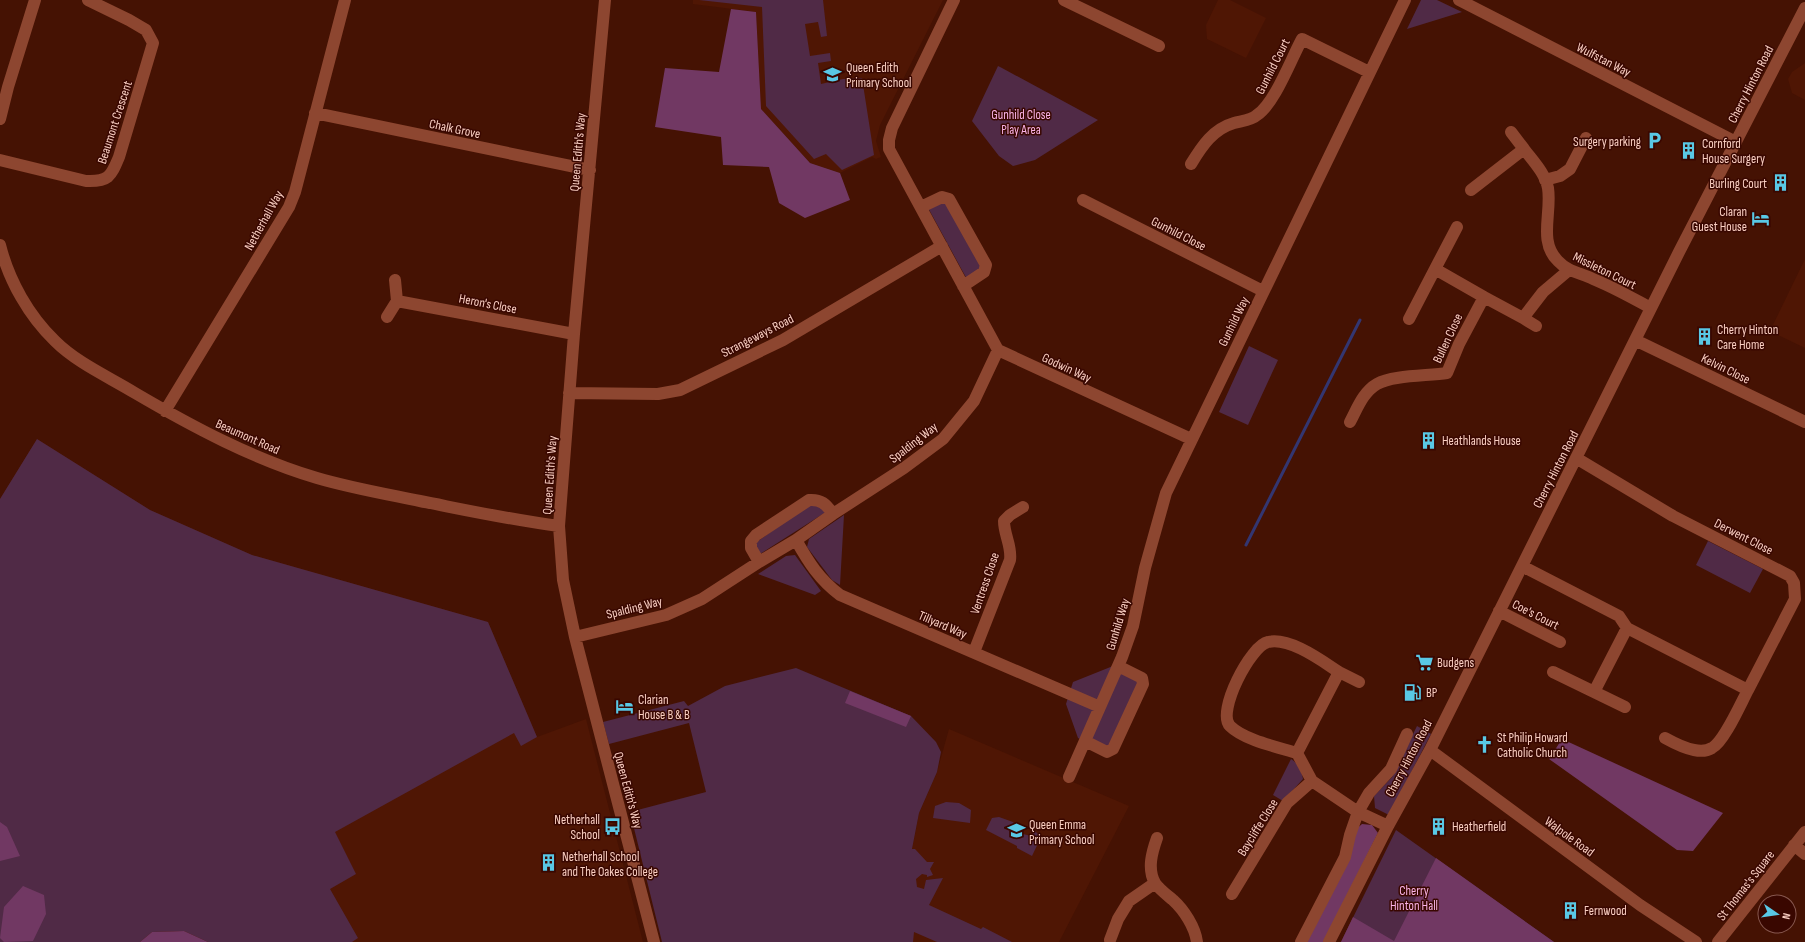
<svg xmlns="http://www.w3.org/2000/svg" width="1805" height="942" font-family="'Sofia Sans Condensed',sans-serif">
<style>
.built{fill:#4f1604}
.green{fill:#502a46}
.forest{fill:#713863}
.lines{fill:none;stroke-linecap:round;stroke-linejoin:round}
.stream{stroke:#333671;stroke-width:3}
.minor{stroke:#8d4630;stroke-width:12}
.labels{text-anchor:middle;stroke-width:3;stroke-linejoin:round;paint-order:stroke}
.street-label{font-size:13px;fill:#facfc2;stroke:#390700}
.poi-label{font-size:13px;fill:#facfc2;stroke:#390700;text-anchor:start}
.park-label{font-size:13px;fill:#fab3e6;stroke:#390700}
</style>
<rect width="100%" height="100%" fill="#451203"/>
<path class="built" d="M693 0H943L880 125 876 141 881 157 876 159 872 157 840 173 810 163 761 109 756 12 693 4Z
M1218 0H1230L1266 18 1246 58 1207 39 1206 25Z
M1805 63V100L1792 93 1788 79 1792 72Z
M1805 259V348L1770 331Z
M37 439 150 510 252 555 488 622 537 737 586 719 643 942H208L184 931 152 932 140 942H0V499Z
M949 729 1129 806 1059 942H902L912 849 919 813 937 772Z"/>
<path class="green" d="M699 0H823L827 36 821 37 818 22 805 24 810 56 830 53 831 61 818 63 821 84 843 79 862 78 874 155 842 170 826 154 814 159 766 106 762 7Z
M1421 0H1437L1462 12 1407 29Z
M998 66 1002 68 1098 120 1035 160 1013 166 999 156 972 121Z
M942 197 985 264 969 283 926 204Z
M1249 346 1278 360 1248 425 1219 412Z
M37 439 150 510 252 555 488 622 537 737 521 746 514 733 335 832 356 874 330 889 358 938 352 942H208L184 931 152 932 140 942H0V499Z
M819 503 826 512 760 554 754 544 806 506Z
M844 515 840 585 832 580 807 547 809 539Z
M1708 541 1763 569 1750 593 1696 565Z
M795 555 821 591 815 595 758 574 786 556Z
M1113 666 1141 677 1107 752 1078 738 1066 704 1073 682Z
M796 668 911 716 936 742 941 752 937 772 919 813 912 849H915L927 862H934L930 869 933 875 927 877V875L922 874 916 879 917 887 924 889 926 880 943 878 929 905 981 929 983 927 1012 942H937L914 932 913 942H662L630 812 706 792 689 723 609 744 603 722 684 701 688 706 725 686Z
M1417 726 1431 734 1389 815 1375 808 1374 796 1392 777Z
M1291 759C1298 763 1302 772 1303 779L1283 801 1273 795Z
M946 802 959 803 971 810 970 823 933 818 935 806Z
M999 817 1013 822 1023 834 1031 836 1035 831 1041 837 1032 856 1017 848V846L986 830 992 818Z
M1396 830 1554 942H1341Z"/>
<path class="forest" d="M731 9 756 12 761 109 810 163 840 173 850 200 805 218 779 203 769 167 723 165 721 137 655 127 665 68 719 72Z
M850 691 911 716 906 727 845 703Z
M1562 739 1723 813 1693 851 1677 850 1549 759Z
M0 822 7 827 20 856 0 861Z
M1362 824 1372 825 1378 833 1324 942H1302L1354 831Z
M1436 858 1554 942H1341L1353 917 1394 941Z
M23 886 44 895 46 914 33 941 4 942 0 938 4 907Z
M184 931 208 942H140L152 932Z"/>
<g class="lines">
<path class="stream" d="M1246 545 1360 320"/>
<path class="minor" d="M605 0 574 334 559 526 563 580 575 637 654 942
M954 0 892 128 889 140V149L998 350 1191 439
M1064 0 1159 46
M1459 0 1736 142
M315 113 590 170
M0 119 8 87 35 0
M1511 132 1524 149
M0 160 86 181C109 182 111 176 119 157L153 43 146 30 129 20 88 0
M1191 164C1202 146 1213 129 1234 123 1241 121 1252 120 1257 115 1275 103 1291 59 1302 39L1369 72
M1545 180 1560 176 1570 169 1586 138
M1471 190 1524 149C1533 161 1545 173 1548 188 1552 213 1538 242 1558 261 1568 272 1581 273 1593 279 1613 287 1632 298 1651 308
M1083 200 1263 291
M921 207 942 197 949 199 986 265 984 272 963 286
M0 245C9 281 29 316 55 341 77 363 109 377 135 393 193 427 253 459 317 478 351 488 386 494 420 501 466 510 512 520 559 526
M1435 269 1457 227
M397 301 574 334
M387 317 397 301 395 280
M1523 318 1536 326
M1409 319 1435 269 1484 297
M1635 340 1805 422
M569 393 658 394 680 390 783 340 942 246
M165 411 289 207 295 192 345 0
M1350 422C1357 409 1363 392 1377 384 1392 375 1429 376 1447 373L1459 344 1484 297 1523 318 1543 292 1569 270
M796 540C809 563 819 579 840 595L1100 707
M759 562 751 548V541L756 535 809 500C821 499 826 504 833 514
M1522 566 1619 616 1627 628 1748 690 1795 599 1794 583 1790 576 1673 516 1576 458
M1499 611 1560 642
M575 637 666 615 702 599 759 562 796 540 833 514 904 468 943 439 974 401 998 350
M974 652 1010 560C1012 546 1004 535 1004 521L1010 515 1023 507
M1339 672 1359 682
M1553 672 1625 707
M1594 692 1627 628
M1665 738C1674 743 1683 748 1694 750 1699 751 1707 751 1712 748 1724 742 1741 703 1748 690
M1085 741 1107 752 1113 749 1143 684 1142 678 1118 666
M1430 750 1640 905 1696 942
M1297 753 1339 672C1322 661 1290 637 1268 642 1251 645 1216 712 1230 726 1244 740 1277 747 1297 753L1312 781 1358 812 1388 826
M1069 777 1122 657 1133 626 1145 568 1166 493 1405 0
M1157 838C1152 852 1147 869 1155 883 1159 889 1167 895 1173 900 1184 910 1195 927 1197 942
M1794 845 1805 854
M1232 894 1287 803 1312 781
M1110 940 1118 919 1129 901 1155 883
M1301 942 1345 857 1350 835 1358 812 1369 793 1391 769 1407 734
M1329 942 1388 826 1430 750 1679 252 1805 8
M1718 942 1805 832"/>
</g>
<defs>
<symbol id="school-bare" viewBox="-9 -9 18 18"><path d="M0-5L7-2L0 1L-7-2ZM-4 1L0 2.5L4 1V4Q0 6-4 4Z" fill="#59c8e5" stroke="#390700" stroke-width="2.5" paint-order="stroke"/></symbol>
<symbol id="parking-bare" viewBox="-9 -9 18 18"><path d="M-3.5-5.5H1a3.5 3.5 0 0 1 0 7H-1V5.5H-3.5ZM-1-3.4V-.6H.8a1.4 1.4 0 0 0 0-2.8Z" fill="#59c8e5" stroke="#390700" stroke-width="2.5" paint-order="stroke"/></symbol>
<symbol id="building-bare" viewBox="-9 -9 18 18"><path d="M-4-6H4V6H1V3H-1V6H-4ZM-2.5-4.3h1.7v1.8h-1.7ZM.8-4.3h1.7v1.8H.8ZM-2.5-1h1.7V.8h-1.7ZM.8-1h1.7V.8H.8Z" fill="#59c8e5" stroke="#390700" stroke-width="2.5" paint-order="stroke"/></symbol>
<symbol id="hotel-bare" viewBox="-9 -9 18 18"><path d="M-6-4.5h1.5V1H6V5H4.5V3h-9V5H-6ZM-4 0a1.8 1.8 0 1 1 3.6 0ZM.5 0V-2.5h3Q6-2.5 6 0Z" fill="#59c8e5" stroke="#390700" stroke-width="2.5" paint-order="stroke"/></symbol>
<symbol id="supermarket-bare" viewBox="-9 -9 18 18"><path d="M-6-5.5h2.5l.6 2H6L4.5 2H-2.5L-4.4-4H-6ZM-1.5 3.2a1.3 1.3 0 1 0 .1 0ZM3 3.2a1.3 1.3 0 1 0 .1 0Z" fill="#59c8e5" stroke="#390700" stroke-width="2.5" paint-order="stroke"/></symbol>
<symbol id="fuel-bare" viewBox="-9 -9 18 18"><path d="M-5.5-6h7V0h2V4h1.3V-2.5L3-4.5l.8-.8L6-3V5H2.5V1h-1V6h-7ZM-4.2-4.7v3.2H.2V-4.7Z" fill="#59c8e5" stroke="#390700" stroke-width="2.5" paint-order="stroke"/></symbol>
<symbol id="church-bare" viewBox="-9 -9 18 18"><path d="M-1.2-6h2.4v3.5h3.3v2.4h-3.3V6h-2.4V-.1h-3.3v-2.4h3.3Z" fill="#59c8e5" stroke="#390700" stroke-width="2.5" paint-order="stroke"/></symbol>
<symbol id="bus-bare" viewBox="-9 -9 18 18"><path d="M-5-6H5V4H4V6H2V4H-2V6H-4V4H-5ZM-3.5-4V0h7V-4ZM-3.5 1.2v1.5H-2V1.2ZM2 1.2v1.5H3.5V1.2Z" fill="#59c8e5" stroke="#390700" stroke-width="2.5" paint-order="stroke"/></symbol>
</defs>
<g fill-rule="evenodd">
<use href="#school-bare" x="820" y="62" width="25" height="25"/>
<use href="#parking-bare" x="1642" y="128" width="25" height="25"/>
<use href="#building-bare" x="1676" y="138" width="25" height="25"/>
<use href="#building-bare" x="1768" y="170" width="25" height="25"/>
<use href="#hotel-bare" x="1748" y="206" width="25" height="25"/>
<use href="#building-bare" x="1692" y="324" width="25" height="25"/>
<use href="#building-bare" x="1416" y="428" width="25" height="25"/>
<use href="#supermarket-bare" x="1412" y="650" width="25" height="25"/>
<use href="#fuel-bare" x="1400" y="680" width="25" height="25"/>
<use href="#hotel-bare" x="612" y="694" width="25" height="25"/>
<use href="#church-bare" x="1472" y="732" width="25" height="25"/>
<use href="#bus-bare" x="600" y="814" width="25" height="25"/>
<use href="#building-bare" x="1426" y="814" width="25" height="25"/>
<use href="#school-bare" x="1004" y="818" width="25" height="25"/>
<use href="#building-bare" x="536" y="850" width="25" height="25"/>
<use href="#building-bare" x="1558" y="898" width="25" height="25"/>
</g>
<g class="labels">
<g class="street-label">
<text transform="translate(1604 59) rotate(27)" y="5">Wulfstan Way</text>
<text transform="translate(1272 66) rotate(-63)" y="5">Gunhild Court</text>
<text transform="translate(1750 84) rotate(-63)" y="5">Cherry Hinton Road</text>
<text transform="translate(114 122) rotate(-72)" y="5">Beaumont Crescent</text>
<text transform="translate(455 128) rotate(12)" y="5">Chalk Grove</text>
<text transform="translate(577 152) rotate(-85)" y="5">Queen Edith's Way</text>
<text transform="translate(263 220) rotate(-61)" y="5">Netherhall Way</text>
<text transform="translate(1179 233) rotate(27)" y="5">Gunhild Close</text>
<text transform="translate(1605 270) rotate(26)" y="5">Missleton Court</text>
<text transform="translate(488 303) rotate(11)" y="5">Heron's Close</text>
<text transform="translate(1233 321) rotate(-64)" y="5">Gunhild Way</text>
<text transform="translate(757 335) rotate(-27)" y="5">Strangeways Road</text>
<text transform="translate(1447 338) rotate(-65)" y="5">Bullen Close</text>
<text transform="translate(1067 367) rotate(25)" y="5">Godwin Way</text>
<text transform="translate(1726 368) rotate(26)" y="5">Kelvin Close</text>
<text transform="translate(248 436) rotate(24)" y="5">Beaumont Road</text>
<text transform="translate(913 442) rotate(-38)" y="5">Spalding Way</text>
<text transform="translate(1555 469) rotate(-63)" y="5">Cherry Hinton Road</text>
<text transform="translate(549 475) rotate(-86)" y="5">Queen Edith's Way</text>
<text transform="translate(1744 536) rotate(27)" y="5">Derwent Close</text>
<text transform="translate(984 583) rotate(-71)" y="5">Ventress Close</text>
<text transform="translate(634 607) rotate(-14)" y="5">Spalding Way</text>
<text transform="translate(1536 614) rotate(27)" y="5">Coe's Court</text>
<text transform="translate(943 624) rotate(23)" y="5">Tillyard Way</text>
<text transform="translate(1117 624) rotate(-73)" y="5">Gunhild Way</text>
<text transform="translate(1408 758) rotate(-62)" y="5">Cherry Hinton Road</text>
<text transform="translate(629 790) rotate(75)" y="5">Queen Edith's Way</text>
<text transform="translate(1257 827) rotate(-58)" y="5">Baycliffe Close</text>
<text transform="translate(1570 836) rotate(36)" y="5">Walpole Road</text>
<text transform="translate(1745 885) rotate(-52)" y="5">St Thomas's Square</text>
</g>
<g class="poi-label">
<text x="846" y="72">Queen Edith<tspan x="846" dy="15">Primary School</tspan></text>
<text x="1641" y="146" text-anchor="end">Surgery parking</text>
<text x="1702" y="148">Cornford<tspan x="1702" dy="15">House Surgery</tspan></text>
<text x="1767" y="188" text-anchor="end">Burling Court</text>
<text x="1747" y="216" text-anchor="end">Claran<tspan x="1747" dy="15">Guest House</tspan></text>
<text x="1717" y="334">Cherry Hinton<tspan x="1717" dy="15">Care Home</tspan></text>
<text x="1442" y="445">Heathlands House</text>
<text x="1437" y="667">Budgens</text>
<text x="1426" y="697">BP</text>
<text x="638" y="704">Clarian<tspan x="638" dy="15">House B &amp; B</tspan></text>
<text x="1497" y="742">St Philip Howard<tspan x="1497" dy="15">Catholic Church</tspan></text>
<text x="600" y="824" text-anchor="end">Netherhall<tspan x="600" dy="15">School</tspan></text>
<text x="1029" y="829">Queen Emma<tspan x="1029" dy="15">Primary School</tspan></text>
<text x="1452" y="831">Heatherfield</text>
<text x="562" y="861">Netherhall School<tspan x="562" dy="15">and The Oakes College</tspan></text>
<text x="1584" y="915">Fernwood</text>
</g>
<g class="park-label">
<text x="1021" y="119">Gunhild Close<tspan x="1021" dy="15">Play Area</tspan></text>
<text x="1414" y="895">Cherry<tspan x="1414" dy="15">Hinton Hall</tspan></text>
</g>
</g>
<g transform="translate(1777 914) rotate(103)"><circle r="19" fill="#390700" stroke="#86574e"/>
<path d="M0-3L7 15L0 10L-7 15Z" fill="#59c8e5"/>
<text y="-6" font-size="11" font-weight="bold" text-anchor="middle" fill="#facfc2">N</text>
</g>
</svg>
